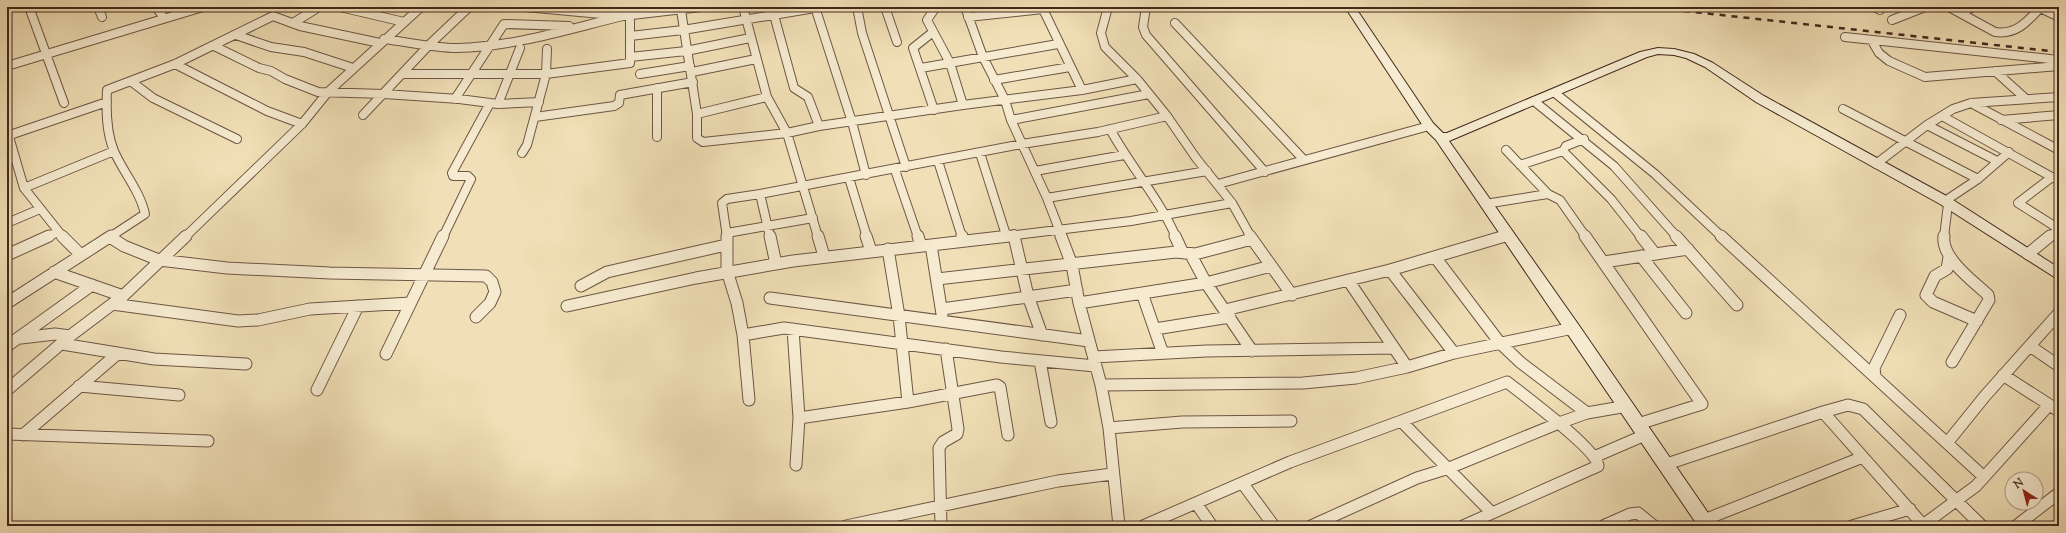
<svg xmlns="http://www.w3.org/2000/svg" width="2066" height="533" font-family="'Sorts Mill Goudy',serif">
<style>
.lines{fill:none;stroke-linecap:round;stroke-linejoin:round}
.street-far1-casing{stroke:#6e5644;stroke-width:10}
.street-casing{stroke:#6e5644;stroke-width:13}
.secondary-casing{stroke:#43281d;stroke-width:2}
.street-far1{stroke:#f6ebd0;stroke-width:8}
.street{stroke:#f6ebd0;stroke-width:11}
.secondary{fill:#f6ebd0;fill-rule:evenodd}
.rail{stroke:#43281d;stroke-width:2.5;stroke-dasharray:6 6;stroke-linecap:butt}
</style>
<rect width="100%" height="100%" fill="#f1e0b7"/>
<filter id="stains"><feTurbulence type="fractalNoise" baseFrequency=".005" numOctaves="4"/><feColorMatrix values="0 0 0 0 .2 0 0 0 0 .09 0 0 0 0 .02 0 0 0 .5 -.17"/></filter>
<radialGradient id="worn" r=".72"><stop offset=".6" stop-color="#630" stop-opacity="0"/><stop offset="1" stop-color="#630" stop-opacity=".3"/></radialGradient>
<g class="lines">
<defs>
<path id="street-far1" d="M29 7 64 103
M98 7 102 17
M156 7 164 18
M340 7 404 22
M525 7 623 16 701 7
M743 7 767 97 787 133 818 237
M815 7 852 122 866 175
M857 7 862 33 906 167
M885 7 897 42
M936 7 927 20 950 63 963 105
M965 7 983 57 1005 100 1011 120 1047 198 1062 237
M1042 7 1082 90
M1108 7 1101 33 1105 47 1137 79 1167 116 1196 158 1232 203 1251 237
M1146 7 1143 27 1146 35 1265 172
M1875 7 1880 10
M1949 7 1995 32C2016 35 2027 22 2040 8
M2038 7 2059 17
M681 10 697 114V138L703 142 787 133 819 126 963 105 1082 90 1137 79
M1961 13 1973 7
M774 15 794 88 808 97 819 126
M968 17 1043 9
M1892 20 1925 7
M293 23 319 7
M1175 23 1304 160
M933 32 913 48 934 110
M236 35 271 47 304 52 353 68
M630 36 683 30 815 8
M1845 37 2059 60
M384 39C408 42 433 48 457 48 513 47 569 29 623 16
M1872 41 1879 53 1889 61 1925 77 2059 66
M214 46 259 68 271 71 285 79 318 92 384 94 459 99 498 104 539 102
M630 57 686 51 750 38
M175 64 267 111 302 124
M7 66 203 7
M921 68 1058 44
M1995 71 2026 99
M692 72 756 59
M403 74H546L630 63V15
M640 74 690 66
M994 80 1070 67
M132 82 153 98 237 139
M657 88V137
M1555 93 1655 174 1722 237
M455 99 504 24 569 26
M1534 101 1614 166 1677 237
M1971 103 2059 150
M498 104 520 48
M1843 109 1978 179
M697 114 767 97
M363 115 430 44 469 7
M1942 116 2059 181
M535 117 614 106 619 103 620 95 693 82
M1011 120 1149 94
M2001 120 2059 115
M1927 125 1997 161
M1110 129C1130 166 1159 198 1176 237
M7 130 24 188 63 237
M7 136 107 102
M1584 139 1566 146 1563 151 1611 199 1641 237
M1506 150 1548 194
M522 153 527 145 546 74 547 49
M980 153 1006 235
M938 161 962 237
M1876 164 1927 125 1953 109 1971 103 2059 97
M1520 165 1563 151
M895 170 918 237
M1035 171 1124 155
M2052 177 2018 203 2059 229
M849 178 867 237
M1218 184 1429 126
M24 188 114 151
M1047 198 1207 171
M1945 201 1978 179 2009 152
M1485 204 1548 194 1560 200 1586 237
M7 223 40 209
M727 233 813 218
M1014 234 1015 237
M47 237 58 232
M110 237 145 214C140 191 123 172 114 151 106 132 106 110 107 90L175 64 273 16 300 26 380 43
M185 237 302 124 328 92 421 7
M443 237 471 179 468 176H453L452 173 490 103
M727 237 722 203 727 199 760 194
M770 237 760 194 1022 144 1098 132 1167 116
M999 237 1131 221 1232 203
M1502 237 1508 235
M1944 237 1948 204
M2049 237 2059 229"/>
<path id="street" d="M62 236 81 255
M727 236V271L737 303 743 335 749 400
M770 236 776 264
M818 236 824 256
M866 236 871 251
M918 236 921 246
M962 236 963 240
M1014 236 1028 296 1042 335
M1061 236 1072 265 1079 303 1101 385 1109 428 1119 526
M1175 236 1182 251
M1250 236 1292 295
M1585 236 1702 404 1638 424
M1641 236 1655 254
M1676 236 1737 305
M1721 236 1984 477
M1944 236C1941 258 1973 281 1988 295L1989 300 1952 362
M110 237 124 246 159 260 227 268 330 273 486 276 492 282 495 292 490 303 476 317
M931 245 942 314
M888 249 899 316 908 402
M2028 254 2050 236
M7 255 49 236
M1191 255 1206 283 1252 351
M1641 256 1686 313
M1435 257 1500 343 1520 362 1587 413
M1949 257 1947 269 1935 276 1926 295 1933 302 1977 321
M1604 262 1688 249
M1390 270 1454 353
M54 272 123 296
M937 279 1176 252 1195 254 1252 239
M1348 280 1407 367
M581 286 607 272 726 245
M1142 293 1162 351
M770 298 1089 341
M7 303 111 236
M1079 303 1206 283 1271 266
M112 304 238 321 258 320 310 309 410 303
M567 306 696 278 793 261 1009 236
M942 309 1077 290
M1225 310 1390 270 1505 236
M793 329 799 418 796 465
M1155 329 1230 317
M743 335 784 328 1001 357 1095 366
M21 338 55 334 70 336
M62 344 154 359 246 364
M7 346 92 285
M2030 346 2059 366
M386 354 443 236
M1094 357 1206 351 1393 348
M1040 361 1051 422
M2003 375 2059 411
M1875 376 1874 368 1900 315
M1101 385 1303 383 1356 378 1407 367 1454 353 1573 328
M79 386 179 395
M7 390 70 336 123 296 186 236
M317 390 358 306
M1823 412 1848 405 1863 409 1982 526
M799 418 908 402 997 385 1000 387 1008 435
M1401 421 1492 513
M1109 428 1182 422 1291 421
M7 434 208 441
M23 435 115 356
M1947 443 1985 396 2059 313
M1594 457 1638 438
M1667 464 1823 412 1924 526
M1243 484 1274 526
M1196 503 1212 526
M1704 520 1863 457
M1923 525 1976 486 2049 405
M846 526 1058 481 1112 474
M941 526 939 448 943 442 957 434 958 429 946 349
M1143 526 1290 462 1507 382C1522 394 1598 450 1598 466L1463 526
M1311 526 1417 478 1449 468 1559 423 1587 413 1627 406
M1603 526 1630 514 1638 513 1654 526
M1852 526 1910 509
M2016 526 2059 493"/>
<path id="secondary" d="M1345 7H1355L1433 123 1443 133H1447L1640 52 1658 48 1674 49 1694 54 1713 63 1764 96 1950 198 2059 268V280L1940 204 1756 102 1705 67 1686 58 1674 55 1658 54 1647 57 1449 141 1578 324 1717 526H1698L1436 140 1425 129Z"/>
</defs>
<use href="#street-far1" class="street-far1-casing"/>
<use href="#street" class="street-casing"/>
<use href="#secondary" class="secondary-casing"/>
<use href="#street-far1" class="street-far1"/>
<use href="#street" class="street"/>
<use href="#secondary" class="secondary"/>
<path class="rail" d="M1648 7 2059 52"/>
</g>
<rect width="2066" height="533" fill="none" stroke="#f1e0b7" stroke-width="24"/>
<rect x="8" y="8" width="2050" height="517" fill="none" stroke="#43281d" stroke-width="2"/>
<rect x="12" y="12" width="2042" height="509" fill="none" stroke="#43281d"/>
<g transform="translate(2024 491) rotate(324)"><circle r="19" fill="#f6ebd0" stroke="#ae9d88"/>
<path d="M0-3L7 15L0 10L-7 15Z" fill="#8f2418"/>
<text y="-6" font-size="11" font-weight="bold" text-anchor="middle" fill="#43281d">N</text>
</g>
<rect width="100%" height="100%" filter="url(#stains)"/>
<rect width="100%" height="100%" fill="url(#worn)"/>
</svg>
